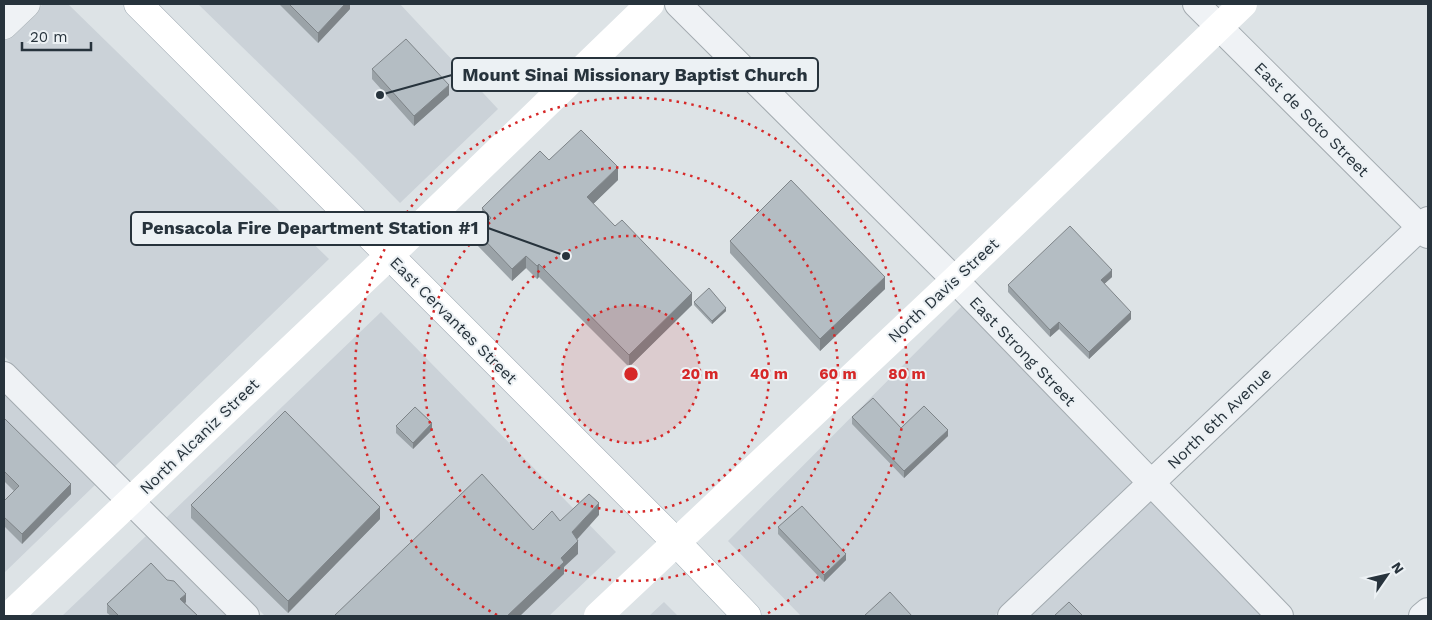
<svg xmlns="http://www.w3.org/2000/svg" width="1432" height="620" font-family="'Work Sans',sans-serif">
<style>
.built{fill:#cbd2d8}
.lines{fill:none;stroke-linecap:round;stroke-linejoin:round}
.minor-casing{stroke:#a3abb0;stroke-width:28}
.tertiary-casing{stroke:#a3abb0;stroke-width:29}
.primary-casing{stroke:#9da9b2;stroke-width:29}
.minor{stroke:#eff2f5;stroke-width:26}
.tertiary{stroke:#eff2f5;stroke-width:28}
.secondary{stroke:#fff;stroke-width:28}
.primary{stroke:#fff;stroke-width:28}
.wall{fill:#9ba3a8}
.shaded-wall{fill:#7e8488}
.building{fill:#b4bdc3;stroke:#7e8488}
.ring{fill:none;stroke:#d62828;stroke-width:2.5;stroke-dasharray:2.5 5}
.labels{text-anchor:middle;stroke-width:4;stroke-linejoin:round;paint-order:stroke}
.street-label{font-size:16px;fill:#27333c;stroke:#ecf1f4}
.centre{fill:#d62828;stroke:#ecf1f4;stroke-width:2.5}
.ring-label{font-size:15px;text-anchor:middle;font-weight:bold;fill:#d62828;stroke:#ecf1f4;stroke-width:4;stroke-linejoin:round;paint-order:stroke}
.leader{fill:none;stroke:#27333c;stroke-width:2}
.callout-dot{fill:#27333c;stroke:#ecf1f4;stroke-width:2}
.callout{fill:#ecf1f4;stroke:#27333c;stroke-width:2}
.callout-label{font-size:18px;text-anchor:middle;font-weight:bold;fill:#27333c}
</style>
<rect width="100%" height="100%" fill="#dde3e6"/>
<path class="built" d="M43 4H68L329 259 114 467 4 356V41Z
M198 4H400L498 109 400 203 355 157Z
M962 306 1133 484 994 616H801L728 541Z
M381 312 616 552 549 616H265L166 518Z
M4 394 95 485 4 573Z
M1149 500 1262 616H1027Z
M146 536 227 616H62Z
M664 602 678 616H649Z"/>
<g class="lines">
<defs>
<path id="minor" d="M678 4 955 280 1280 616
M1196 4 1428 235
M4 375 246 616
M1011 616 1428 220
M1422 616 1428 611"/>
<path id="tertiary" d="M4 25 26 4"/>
<path id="primary" d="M138 4 676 542 747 616"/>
</defs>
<use href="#minor" class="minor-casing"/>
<use href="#tertiary" class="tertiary-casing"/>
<use href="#primary" class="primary-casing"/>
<use href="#minor" class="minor"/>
<use href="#tertiary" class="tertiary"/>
<path class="secondary" d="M9 616 390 255 650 4
M598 616 955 280 1243 4"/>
<use href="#primary" class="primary"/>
</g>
<path class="wall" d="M279 4H350V9L318 43Z
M372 69 449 95 414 126 372 79Z
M618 180 593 204 692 305 629 367 539 277 537 279 526 268 512 281 477 245V232L486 224 482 220V208Z
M730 241 885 289 820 351 730 253Z
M1112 277 1104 284 1131 319 1089 359 1059 329 1050 337 1008 292V285Z
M694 302 726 311 712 324 694 305Z
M852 417 901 428 948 436 904 478 852 424Z
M4 418 71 494 22 544 4 526V501L14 491 4 481Z
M396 426 432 430 413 449 396 433Z
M191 505 380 519 288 613 191 518Z
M778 527 846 560 824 582 778 534Z
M167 580 186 602 185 603 198 616H111L107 613V604Z"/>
<path class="shaded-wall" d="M345 4H350V9L318 43V33Z
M449 85V95L414 126V116Z
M618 167V180L587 210V197Z
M526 256V268L512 281V269Z
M539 264V277L537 279V266Z
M1112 270V277L1101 287V280Z
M885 277V289L820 351V339Z
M692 293V305L629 367V355Z
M726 308V311L712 324V321Z
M1131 312V319L1089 359V352Z
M1059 322V329L1050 337V330Z
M432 423V430L413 449V443Z
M948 430V436L904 478V471Z
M71 484V494L22 544V534Z
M599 503V515L572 545V532Z
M380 507V519L288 613V601Z
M578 541V554L564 567V574L520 616H507L561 558Z
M846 554V560L824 582V575Z
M186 594V602L180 608V599Z"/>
<path class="building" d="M289 4H345L318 33Z
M406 39 449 85 414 116 372 69Z
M581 130 618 167 587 197 615 226 622 220 692 293 629 355 539 264 537 266 526 256 512 269 477 232 491 218 482 208 540 151 549 160Z
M791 180 885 277 820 339 730 241Z
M1070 226 1112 270 1101 280 1131 312 1089 352 1059 322 1050 330 1008 285Z
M709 288 726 308 712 321 694 302Z
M873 398 901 428 924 406 948 430 904 471 852 417Z
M415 407 432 423 413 443 396 426Z
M285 411 380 507 288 601 191 505Z
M4 418 71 484 22 534 4 517V501L19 486 4 471Z
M482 474 533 530 552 511 560 521 589 494 599 503 572 532 578 541 561 558 564 562 507 616H334Z
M802 506 846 554 824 575 778 527Z
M151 563 167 580 174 581 186 594 180 599 198 616H119L107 604Z
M890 592 912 616H864Z
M1069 602 1083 616H1054Z"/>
<circle cx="631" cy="374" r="69" fill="#d62828" fill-opacity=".12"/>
<g class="ring">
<circle cx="631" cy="374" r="69"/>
<circle cx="631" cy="374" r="138"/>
<circle cx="631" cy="374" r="207"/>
<path d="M497 615A276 276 0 1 1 765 615"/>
</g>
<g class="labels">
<g class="street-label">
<text transform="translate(1312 119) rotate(45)" y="6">East de Soto Street</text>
<text transform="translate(943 290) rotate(-43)" y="6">North Davis Street</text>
<text transform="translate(454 320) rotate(45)" y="6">East Cervantes Street</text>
<text transform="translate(1023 351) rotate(46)" y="6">East Strong Street</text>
<text transform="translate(1219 418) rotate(-44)" y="6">North 6th Avenue</text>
<text transform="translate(199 436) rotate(-44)" y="6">North Alcaniz Street</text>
</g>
</g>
<circle cx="631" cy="374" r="8" class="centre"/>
<g class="ring-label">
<text x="700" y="379">20 m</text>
<text x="769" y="379">40 m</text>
<text x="838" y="379">60 m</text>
<text x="907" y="379">80 m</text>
</g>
<path class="leader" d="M380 95L452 75M566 256L488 228"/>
<g class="callout-dot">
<circle cx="380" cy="95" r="5"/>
<circle cx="566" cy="256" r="5"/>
</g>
<g class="callout">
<rect x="452" y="58" width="366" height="33" rx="5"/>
<rect x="131" y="212" width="357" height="33" rx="5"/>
</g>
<g class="callout-label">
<text x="635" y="81">Mount Sinai Missionary Baptist Church</text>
<text x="310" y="234">Pensacola Fire Department Station #1</text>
</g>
<rect width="1432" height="620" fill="none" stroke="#27333c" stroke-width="10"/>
<g transform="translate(1387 575) rotate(56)" stroke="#ecf1f4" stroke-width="4" paint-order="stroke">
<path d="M0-4L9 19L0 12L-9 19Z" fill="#27333c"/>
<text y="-8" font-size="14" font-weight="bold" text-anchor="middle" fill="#27333c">N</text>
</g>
<path d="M22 42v8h69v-8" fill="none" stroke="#27333c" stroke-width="2.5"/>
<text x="30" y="42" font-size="15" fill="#27333c" stroke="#ecf1f4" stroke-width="4" paint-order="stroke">20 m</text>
</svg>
